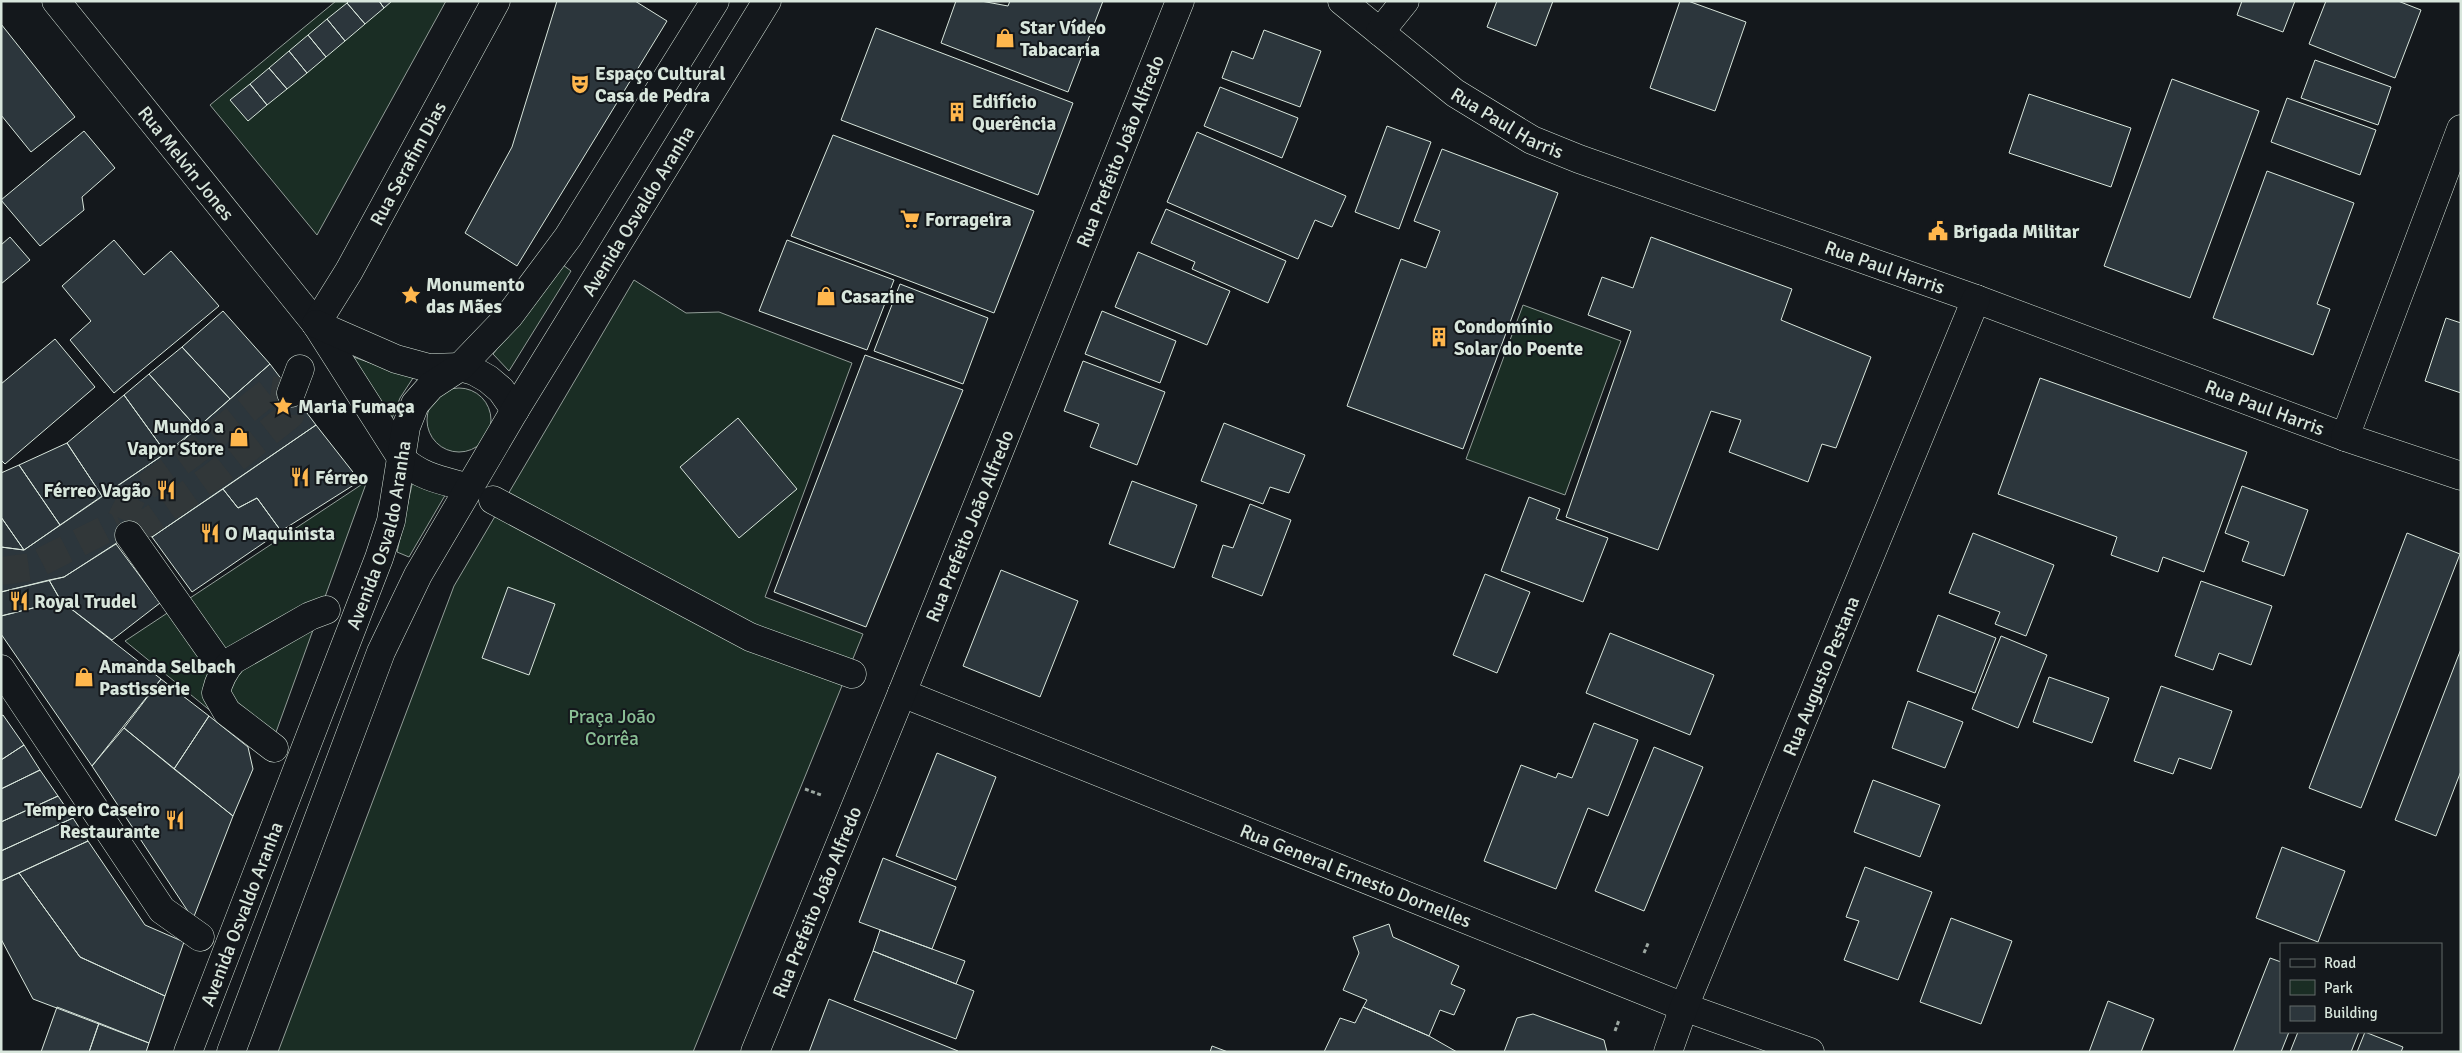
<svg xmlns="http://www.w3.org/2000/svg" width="2462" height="1053" font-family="Signika,sans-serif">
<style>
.green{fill:#1a2d24;stroke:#939e99}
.building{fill:#2c363c;stroke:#d8e6dc}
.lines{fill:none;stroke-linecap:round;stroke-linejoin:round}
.minor-tunnel{stroke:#313739;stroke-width:28;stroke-dasharray:28 14;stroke-linecap:butt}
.minor-casing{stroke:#d8e6dc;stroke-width:29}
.major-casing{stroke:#d8e6dc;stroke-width:29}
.path{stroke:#9da8a2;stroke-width:3;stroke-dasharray:4 2.5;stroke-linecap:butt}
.minor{stroke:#14181c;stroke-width:28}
.major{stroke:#14181c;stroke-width:28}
.labels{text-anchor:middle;stroke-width:4;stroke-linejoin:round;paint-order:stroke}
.poi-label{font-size:19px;font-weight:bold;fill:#d8e6dc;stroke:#14181c;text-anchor:start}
.street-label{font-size:19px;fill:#d8e6dc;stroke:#14181c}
.park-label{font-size:19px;fill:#8ac095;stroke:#14181c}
</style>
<rect width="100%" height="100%" fill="#14181c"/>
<path class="green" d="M336 1H446L317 235 210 105Z
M563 265 571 271 509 371 493 354Z
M634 280 686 313 719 312 852 363 765 597 863 634 693 1052H278L454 586Z
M1523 305 1621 341 1565 495 1466 459Z
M348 355 413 378 400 398 389 426Z
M427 420a32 32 0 1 1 64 0a32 32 0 1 1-64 0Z
M413 480 447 492 409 557 397 552Z
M367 481 267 757 125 641Z"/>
<path class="building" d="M349 1H379L384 8 365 24 347 3Z
M379 1H392L384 8Z
M557 1H635L667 21 517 266 465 233 512 147Z
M956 1H981L1008 6 1010 1H1103L1068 92 941 43Z
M1497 1H1553L1536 46 1487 27Z
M1680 1H1688L1746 22 1715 111 1650 88Z
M2242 1H2295L2283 32 2237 15Z
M2326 1H2398L2421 10 2395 78 2309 44Z
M347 3 365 24 345 41 327 19Z
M327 19 345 41 326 57 308 35Z
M1 24 75 117 31 152 1 115Z
M876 28 1073 103 1038 195 841 120Z
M1264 30 1321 51 1300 107 1222 78 1232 51 1253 59Z
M308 35 326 57 307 73 289 51Z
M289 51 307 73 287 89 269 68Z
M2315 60 2391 87 2378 125 2301 98Z
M269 68 287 89 267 105 250 84Z
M2172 79 2259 111 2190 298 2104 266Z
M250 84 267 105 248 121 230 100Z
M1220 87 1298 118 1282 158 1204 126Z
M2029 94 2131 128 2111 187 2009 153Z
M2287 98 2376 130 2360 175 2271 142Z
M1387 126 1431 142 1399 229 1355 212Z
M84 131 115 168 82 197 84 210 40 246 1 200Z
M1197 132 1346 196 1332 227 1315 220 1298 259 1167 202Z
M833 135 1034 211 994 313 791 236Z
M1442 149 1558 193 1463 449 1347 406 1401 259 1426 268 1440 231 1414 221Z
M2267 171 2354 203 2317 304 2330 309 2313 355 2213 318Z
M1166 209 1286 261 1268 303 1192 269 1195 262 1151 243Z
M10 237 30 260 1 284V245Z
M1651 237 1792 289 1781 320 1871 357 1836 448 1822 444 1808 482 1729 452 1741 420 1711 411 1658 550 1566 517 1631 331 1588 315 1602 277 1633 288Z
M114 240 144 275 171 251 219 306 114 393 70 340 91 321 62 286Z
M787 240 894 280 867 350 759 311Z
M1138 252 1230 291 1207 345 1115 307Z
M900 284 988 318 963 384 874 351Z
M223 311 270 364 230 399 182 347Z
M1102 311 1176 341 1160 383 1085 354Z
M2446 318 2461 323V393L2425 381Z
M55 339 95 387 5 464 1 460V384Z
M182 347 230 399 197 428 149 374Z
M865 355 963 390 866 627 774 592Z
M1083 361 1165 392 1137 465 1090 447 1099 424 1064 411Z
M270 364 316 425 152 537 141 532 129 535 64 577 1 592V547L24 550 179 444Z
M149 374 197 428 166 453 124 395Z
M2040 378 2247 452 2204 572 2163 557 2158 572 2111 555 2117 537 1998 494Z
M124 395 166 453 102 496 67 443Z
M738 418 797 489 739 538 680 467Z
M1224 423 1305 455 1289 493 1270 487 1263 504 1201 481Z
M316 425 360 481 281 531 257 498 238 508 223 489Z
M67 443 102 496 60 525 19 465Z
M19 465 60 525 24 550 1 517V473Z
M1132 481 1197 505 1174 568 1109 544Z
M2242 486 2308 510 2284 576 2242 561 2249 542 2225 533Z
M223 489 238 508 257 498 281 531 192 592 152 537Z
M1529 497 1560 509 1556 519 1608 538 1583 602 1501 571Z
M1250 504 1291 520 1262 596 1212 577 1223 545 1233 548Z
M1 517 24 550 1 547Z
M1973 533 2054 565 2026 636 1995 624 2000 612 1949 593Z
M2407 533 2460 554 2361 808 2309 788Z
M116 544 160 603 112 640 61 601 49 580 64 577Z
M1001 570 1078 601 1040 697 963 666Z
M1485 574 1530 592 1497 673 1453 655Z
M49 580 61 601 1 616V592Z
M2201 581 2272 606 2251 665 2219 653 2213 670 2175 656Z
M508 587 555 604 529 675 482 658Z
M61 601 161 679 92 766 1 634V616Z
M1938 615 1996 638 1975 693 1917 671Z
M1610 633 1714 675 1690 735 1586 693Z
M2001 636 2047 655 2018 728 1972 709Z
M2461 649V771L2436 836 2395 820Z
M2049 677 2109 698 2092 743 2033 722Z
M161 679 209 716 174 769 124 728Z
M2161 686 2232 711 2211 769 2179 758 2173 774 2134 761Z
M1908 701 1963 722 1945 768 1892 748Z
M3 715 24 745 1 760V716Z
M209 716 248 747 253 769 233 816 174 769Z
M1594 723 1638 740 1608 816 1588 808 1556 889 1484 861 1521 765 1556 778 1558 773 1572 778Z
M124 728 233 816 193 919 92 766Z
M24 745 40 770 1 789V760Z
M1654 747 1703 767 1644 911 1595 891Z
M937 753 996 777 956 880 896 856Z
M40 770 58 796 1 822V789Z
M1873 780 1940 805 1920 857 1854 832Z
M58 796 73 818 1 851V822Z
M73 818 88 841 1 881V851Z
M88 841 145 925 184 942 165 996 80 957 19 873Z
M2282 847 2345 871 2318 942 2256 918Z
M883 858 956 887 932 949 859 922Z
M1865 867 1932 892 1898 980 1844 960 1859 921 1846 917Z
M19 873 80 957 165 996 149 1043 33 999 1 939V881Z
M1951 918 2012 941 1981 1024 1920 1002Z
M1389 924 1393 937 1459 966 1451 984 1465 990 1454 1015 1440 1010 1429 1036 1363 1007 1367 1000 1343 990 1359 953 1353 937Z
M880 930 965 961 956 984 873 951Z
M873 951 974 991 956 1039 854 1000Z
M2270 958 2281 962V1032H2289L2281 1052H2233Z
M829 999 958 1051 957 1052H809Z
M2108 1001 2154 1019 2141 1052H2089Z
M57 1007 99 1023 89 1052H41Z
M1363 1007 1429 1036 1457 1052H1324L1340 1018 1355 1023Z
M1533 1014 1604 1040 1607 1052H1504L1517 1018Z
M99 1023 149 1043 146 1052H89Z
M2298 1032H2359L2351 1052H2290Z
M2365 1032 2403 1047 2401 1052H2357Z
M1212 1046 1228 1052H1210Z"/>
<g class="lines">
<path class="minor-tunnel" d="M271 390 291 393 290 415 211 478 145 524 120 522 132 497 190 455Z
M1 571 31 567 120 522"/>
<defs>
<g id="minor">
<path id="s1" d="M56 1 316 324 402 459C421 478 446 481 470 488"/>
<path id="s2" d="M1342 1 1455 93 1532 140 1579 159 1976 299 2345 437"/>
<path d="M1380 32 1405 1"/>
<path id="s3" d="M316 324 349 271 496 1"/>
<path d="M316 324 396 359 429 368 460 367 474 371 488 379 501 390 515 410"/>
<path d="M291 393 300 369"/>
<path d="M493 500 750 637 852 674"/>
<path d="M129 535 224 670"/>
<path d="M1 669 162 910 200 937"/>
<path id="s4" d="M902 693 1684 1007 1810 1052"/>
<path d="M274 748 227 712 216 693C219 679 224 670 233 660L310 616 326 610"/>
<path id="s5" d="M188 1052 379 558 391 521 406 427 415 404 431 386 460 367 509 316 568 237 715 1"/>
<path id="s6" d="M231 1052 381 652 418 575 515 410 767 1"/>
<path id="s7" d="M755 1052 902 693 1180 1"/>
<path id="s8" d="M1668 1052 1684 1007 1976 299"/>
</g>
<path id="major" d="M2461 129 2345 437 2461 476"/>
</defs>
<use href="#minor" class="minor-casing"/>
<use href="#major" class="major-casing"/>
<path class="path" d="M805 789 821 795
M1644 953 1649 941
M1615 1031 1619 1020"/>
<use href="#minor" class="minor"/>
<use href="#major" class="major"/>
</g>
<defs>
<symbol id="shop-bare" viewBox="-9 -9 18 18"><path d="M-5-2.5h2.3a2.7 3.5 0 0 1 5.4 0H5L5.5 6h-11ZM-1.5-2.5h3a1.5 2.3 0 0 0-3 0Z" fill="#ffb74d" stroke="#14181c" stroke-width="2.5" paint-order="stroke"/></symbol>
<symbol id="theatre-bare" viewBox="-9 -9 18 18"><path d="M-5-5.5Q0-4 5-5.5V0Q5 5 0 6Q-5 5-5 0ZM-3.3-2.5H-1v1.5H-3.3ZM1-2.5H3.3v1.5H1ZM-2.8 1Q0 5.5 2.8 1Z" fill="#ffb74d" stroke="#14181c" stroke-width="2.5" paint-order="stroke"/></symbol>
<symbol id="building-bare" viewBox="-9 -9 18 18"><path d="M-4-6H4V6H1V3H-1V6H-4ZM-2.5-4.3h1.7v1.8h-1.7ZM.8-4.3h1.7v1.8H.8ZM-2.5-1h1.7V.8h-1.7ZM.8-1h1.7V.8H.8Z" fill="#ffb74d" stroke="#14181c" stroke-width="2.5" paint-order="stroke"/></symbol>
<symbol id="supermarket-bare" viewBox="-9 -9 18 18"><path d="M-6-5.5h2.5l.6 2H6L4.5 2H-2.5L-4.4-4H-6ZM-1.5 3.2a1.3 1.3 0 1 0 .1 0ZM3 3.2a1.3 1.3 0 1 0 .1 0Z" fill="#ffb74d" stroke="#14181c" stroke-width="2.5" paint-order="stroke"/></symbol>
<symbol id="civic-bare" viewBox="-9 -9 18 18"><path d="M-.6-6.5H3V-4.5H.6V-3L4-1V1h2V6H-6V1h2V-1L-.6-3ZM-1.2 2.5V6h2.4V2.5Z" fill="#ffb74d" stroke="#14181c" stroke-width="2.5" paint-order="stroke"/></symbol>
<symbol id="sight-bare" viewBox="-9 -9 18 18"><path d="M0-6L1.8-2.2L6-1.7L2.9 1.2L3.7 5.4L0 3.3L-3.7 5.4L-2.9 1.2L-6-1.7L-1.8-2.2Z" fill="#ffb74d" stroke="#14181c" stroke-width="2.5" paint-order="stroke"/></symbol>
<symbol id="restaurant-bare" viewBox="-9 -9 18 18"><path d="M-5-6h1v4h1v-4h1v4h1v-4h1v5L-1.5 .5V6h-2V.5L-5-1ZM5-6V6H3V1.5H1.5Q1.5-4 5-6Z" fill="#ffb74d" stroke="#14181c" stroke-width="2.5" paint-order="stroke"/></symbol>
</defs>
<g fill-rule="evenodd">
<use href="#shop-bare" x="991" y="24" width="28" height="28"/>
<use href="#theatre-bare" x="566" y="70" width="28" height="28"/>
<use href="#building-bare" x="943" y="98" width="28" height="28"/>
<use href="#supermarket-bare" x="896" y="205" width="28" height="28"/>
<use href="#civic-bare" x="1924" y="217" width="28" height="28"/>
<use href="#sight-bare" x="397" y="281" width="28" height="28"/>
<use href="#shop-bare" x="812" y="282" width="28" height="28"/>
<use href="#building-bare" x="1425" y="323" width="28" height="28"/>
<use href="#sight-bare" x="269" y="392" width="28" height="28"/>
<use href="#shop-bare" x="225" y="423" width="28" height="28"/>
<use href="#restaurant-bare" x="286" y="463" width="28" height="28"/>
<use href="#restaurant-bare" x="152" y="476" width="28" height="28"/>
<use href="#restaurant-bare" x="196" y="519" width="28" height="28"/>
<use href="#restaurant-bare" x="5" y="587" width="28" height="28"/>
<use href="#shop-bare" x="70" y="663" width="28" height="28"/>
<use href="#restaurant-bare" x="161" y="806" width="28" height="28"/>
</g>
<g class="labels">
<g class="poi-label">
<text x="1020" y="34">Star Vídeo<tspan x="1020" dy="22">Tabacaria</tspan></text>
<text x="595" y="80">Espaço Cultural<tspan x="595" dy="22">Casa de Pedra</tspan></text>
<text x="972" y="108">Edifício<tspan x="972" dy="22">Querência</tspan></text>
<text x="925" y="226">Forrageira</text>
<text x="1953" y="238">Brigada Militar</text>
<text x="426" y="291">Monumento<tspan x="426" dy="22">das Mães</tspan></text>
<text x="841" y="303">Casazine</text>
<text x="1454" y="333">Condomínio<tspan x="1454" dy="22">Solar do Poente</tspan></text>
<text x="298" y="413">Maria Fumaça</text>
<text x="224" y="433" text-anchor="end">Mundo a<tspan x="224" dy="22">Vapor Store</tspan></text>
<text x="315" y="484">Férreo</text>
<text x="151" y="497" text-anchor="end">Férreo Vagão</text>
<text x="225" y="540">O Maquinista</text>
<text x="34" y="608">Royal Trudel</text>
<text x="99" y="673">Amanda Selbach<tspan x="99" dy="22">Pastisserie</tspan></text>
<text x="160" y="816" text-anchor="end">Tempero Caseiro<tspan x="160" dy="22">Restaurante</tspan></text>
</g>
<g class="street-label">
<text dy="7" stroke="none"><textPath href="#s2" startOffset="206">Rua Paul Harris</textPath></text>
<text dy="7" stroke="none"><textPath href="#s7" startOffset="972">Rua Prefeito João Alfredo</textPath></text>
<text dy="7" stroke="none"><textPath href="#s1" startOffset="208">Rua Melvin Jones</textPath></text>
<text dy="7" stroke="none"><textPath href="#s3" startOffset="185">Rua Serafim Dias</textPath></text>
<text dy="7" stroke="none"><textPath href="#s6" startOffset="938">Avenida Osvaldo Aranha</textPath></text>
<text dy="7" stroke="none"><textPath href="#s2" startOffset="611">Rua Paul Harris</textPath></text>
<text dy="7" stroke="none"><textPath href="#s2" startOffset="1016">Rua Paul Harris</textPath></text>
<text dy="7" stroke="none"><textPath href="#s7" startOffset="568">Rua Prefeito João Alfredo</textPath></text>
<text dy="7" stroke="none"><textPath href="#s5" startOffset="552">Avenida Osvaldo Aranha</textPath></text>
<text dy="7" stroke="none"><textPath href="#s8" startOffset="406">Rua Augusto Pestana</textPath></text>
<text dy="7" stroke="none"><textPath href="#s4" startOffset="489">Rua General Ernesto Dornelles</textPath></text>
<text dy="7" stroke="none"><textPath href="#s7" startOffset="162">Rua Prefeito João Alfredo</textPath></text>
<text dy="7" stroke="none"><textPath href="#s5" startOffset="148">Avenida Osvaldo Aranha</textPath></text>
</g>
<g class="park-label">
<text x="612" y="723">Praça João<tspan x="612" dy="22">Corrêa</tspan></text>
</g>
</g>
<rect width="2462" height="1053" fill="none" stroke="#d8e6dc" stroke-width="5"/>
<rect x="2280" y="943" width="162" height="90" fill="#14181c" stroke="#626a69"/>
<rect x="2290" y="959" width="25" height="8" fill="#14181c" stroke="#626a69"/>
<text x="2324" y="968" font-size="15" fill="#d8e6dc">Road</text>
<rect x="2290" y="980" width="25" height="15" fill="#1a2d24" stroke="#626a69"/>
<text x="2324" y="993" font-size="15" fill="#d8e6dc">Park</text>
<rect x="2290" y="1006" width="25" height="15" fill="#2c363c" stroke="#626a69"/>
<text x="2324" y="1018" font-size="15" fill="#d8e6dc">Building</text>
</svg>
